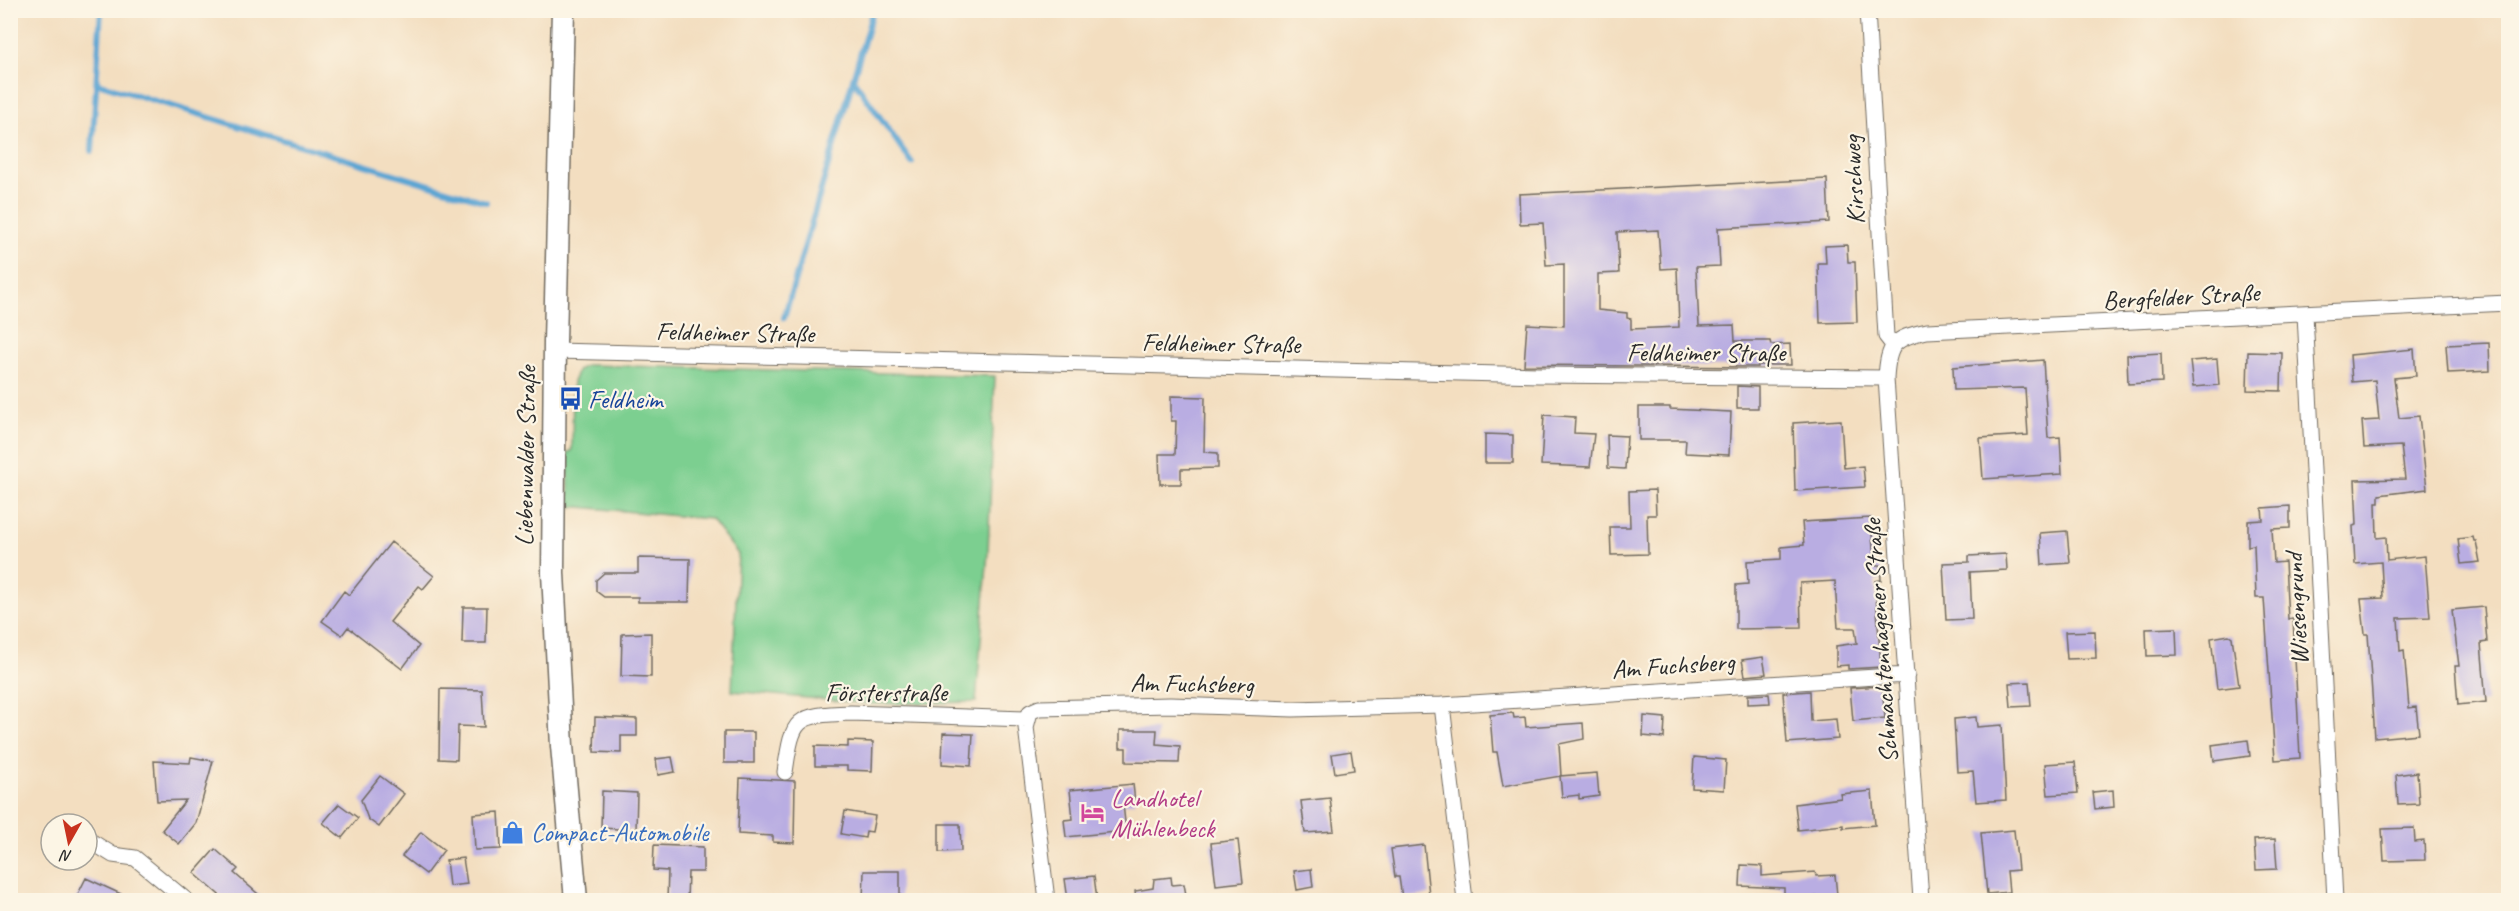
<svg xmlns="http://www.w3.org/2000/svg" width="2519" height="911" font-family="Caveat,sans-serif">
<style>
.green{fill:#7ccf90;stroke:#547d5e;stroke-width:1.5}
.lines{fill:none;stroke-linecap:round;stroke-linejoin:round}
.stream{stroke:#5ca5d3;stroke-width:6}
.building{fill:#b9ade2;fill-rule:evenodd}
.street-casing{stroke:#716a5f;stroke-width:17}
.secondary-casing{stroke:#716a5f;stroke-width:25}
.street{stroke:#fff;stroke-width:15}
.secondary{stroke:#fff;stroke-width:22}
.labels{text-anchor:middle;stroke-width:4.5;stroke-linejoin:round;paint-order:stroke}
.street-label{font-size:26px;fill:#2b2b2b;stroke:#fcf5e5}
.transit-label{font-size:26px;fill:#164399;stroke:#fcf5e5;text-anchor:start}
.hotel-label{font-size:26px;fill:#b23c85;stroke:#fcf5e5;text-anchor:start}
.shop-label{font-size:26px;fill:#366cbe;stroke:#fcf5e5;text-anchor:start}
</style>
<rect width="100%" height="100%" fill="#fcf5e5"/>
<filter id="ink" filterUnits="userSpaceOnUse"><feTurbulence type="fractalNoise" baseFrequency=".0167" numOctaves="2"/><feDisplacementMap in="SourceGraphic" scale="12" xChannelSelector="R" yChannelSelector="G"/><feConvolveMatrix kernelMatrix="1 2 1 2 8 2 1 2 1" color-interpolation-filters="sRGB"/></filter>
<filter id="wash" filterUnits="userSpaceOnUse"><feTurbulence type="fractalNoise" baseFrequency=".008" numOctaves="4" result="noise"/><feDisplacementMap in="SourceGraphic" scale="24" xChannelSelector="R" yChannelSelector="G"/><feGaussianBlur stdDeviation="1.35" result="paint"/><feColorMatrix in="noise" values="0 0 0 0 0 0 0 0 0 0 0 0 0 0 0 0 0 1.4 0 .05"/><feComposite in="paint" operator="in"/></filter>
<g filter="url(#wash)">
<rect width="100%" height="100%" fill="#f3dec0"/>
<path class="green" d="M587 365 995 376 988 552 976 702 872 704 732 691 738 554 711 519 569 506 568 452 572 451 573 382 578 370Z"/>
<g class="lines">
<path class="stream" d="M853 79 912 163
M97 83 486 202
M92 151 101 10
M784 318 873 10"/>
</g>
<g id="blocks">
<path class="building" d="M1827 179 1829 222 1718 228 1720 266 1696 267 1699 326 1734 325 1735 341H1770L1771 345 1790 344 1791 365H1758V367L1524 365 1527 324 1564 326V264L1546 265 1543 223 1520 224 1519 194ZM1658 230 1661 269 1677 268 1679 327 1631 329V319L1627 318V313L1598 310V274L1619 273 1617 232Z
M1847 245 1848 262H1855L1857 322 1820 323 1818 263H1826L1825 246Z
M2489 343 2490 371 2448 373 2446 345Z
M2414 349 2416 376 2394 378 2399 418 2419 416 2427 489 2379 495V503H2376L2377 538 2386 537 2387 560 2425 556 2430 617 2398 618 2400 651 2404 650 2409 708 2416 707 2419 734 2375 738 2368 634H2365L2361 599 2383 598 2381 562 2355 564 2353 526 2357 525 2355 480 2405 479 2401 446 2364 448 2362 421 2379 420 2375 380 2352 382 2350 355Z
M2248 352 2282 353 2281 391 2247 390Z
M2161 353 2162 382 2128 384 2127 355Z
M2217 359 2219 385 2193 387 2190 361Z
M2043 360 2048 438 2060 437 2062 474 1983 479 1980 438 2028 435 2025 388 1954 390 1953 367Z
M1737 386 1758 387V408H1737Z
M1171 396 1205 397 1204 452 1218 453V468L1181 469V484H1160L1159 454H1175L1176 421H1171Z
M1639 407H1670V409L1731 412 1729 455 1685 453 1686 440H1639Z
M1544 415 1575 417 1574 433 1594 434 1590 467 1541 465Z
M1841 420 1844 468 1863 466 1865 487 1795 491 1793 423Z
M1485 434 1513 435V463H1485Z
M1607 435 1627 436 1625 469 1608 468Z
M1655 490 1656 515H1647L1648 554 1611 555 1610 527H1630L1629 491Z
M2290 506V528L2272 529 2274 563 2285 562 2288 619 2293 618 2300 758 2275 760 2264 598H2256L2254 545 2248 546V521L2263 520 2262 508Z
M1871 518 1874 565H1880L1881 580 1875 581 1881 667 1848 669V665L1836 666V646L1857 643 1855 628H1838L1835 581 1800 583 1801 628 1736 629V585L1748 584 1747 561 1781 559V547L1804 545 1802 522Z
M2067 531 2070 563 2042 565 2040 533Z
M2473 537 2474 541H2476L2480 562 2461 564 2458 539Z
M391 542 434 576 423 589 419 586 390 622 419 646 402 669 348 627 342 635 322 621 344 591 349 595Z
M2006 554 2007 570 1970 572 1972 619 1946 620 1943 563 1969 562V556Z
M638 558 690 559 689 602H638V597H604L596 591V580L604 573H638Z
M463 607H487L486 643H462Z
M2484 607 2487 642 2481 643 2486 702 2458 705 2455 666H2459L2452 610Z
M2176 628 2177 655 2147 656 2146 629Z
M2095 631 2096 658 2067 659 2065 632Z
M651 633V677L621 676 622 634Z
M2229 635 2232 637 2239 686 2217 689 2211 638Z
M1763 657 1766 674 1745 676 1742 660Z
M2029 682 2031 706 2011 707 2009 683Z
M1882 686 1885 718 1853 721 1850 688Z
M440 689 482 690 484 727 458 726 457 760 439 759Z
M1810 691 1811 721 1836 719 1838 739 1787 743 1783 693Z
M1769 694 1770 703 1748 704V695Z
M1513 713 1514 718 1525 717 1526 727 1583 723 1584 739 1559 744 1561 776 1503 786 1497 752H1493L1490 715Z
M1644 716 1665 718 1664 738 1643 736Z
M595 717 637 719V736H621V753L594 752Z
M1976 717 1977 727 2002 725 2006 800 1976 802 1973 771 1957 772 1954 719Z
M1120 730H1157L1156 744 1180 746 1179 763 1126 762V748H1120Z
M724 732H754V763H724Z
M943 733 973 734 971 766 942 764Z
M2248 740 2250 756 2214 761 2212 745Z
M848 741 873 742 872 771 847 770V766H815V746L848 747Z
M1351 751 1354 770 1335 773 1332 754Z
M191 757 213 761 196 823 179 844 162 830 186 800 157 801 154 761 190 763Z
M672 757 675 772 658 775 656 759Z
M1694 757 1726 760 1724 790 1692 788Z
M2075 762 2078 793 2048 795 2045 764Z
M2417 772 2419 804 2398 805 2396 775Z
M1597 773 1599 796 1579 799V795L1562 797 1560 776Z
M380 776 404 794 379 827 368 819 361 800Z
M740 778 795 781 794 843 773 842V836L738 834Z
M1133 784 1135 802 1123 804 1126 831 1066 837 1064 820 1073 819 1070 790Z
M2113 790 2114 807 2095 809 2093 792Z
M602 791 637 793 636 830 601 828Z
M1872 791 1875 825 1843 828V825L1798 830 1795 804 1841 798 1840 794Z
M1330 798 1334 831 1305 833 1301 801Z
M339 804 358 818 342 838 323 823Z
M845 811 875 816 872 832 866 831 865 838 841 834Z
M499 812 501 849 475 850 473 814Z
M939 824H960L961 851 939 852Z
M2414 828 2415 842 2424 841 2425 860 2384 861 2382 829Z
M2014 830 2018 870 2007 871 2009 892 1987 894 1981 833Z
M421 832 444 850 426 874 402 856Z
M2275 839 2277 869 2256 870 2254 840Z
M1238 840 1243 882 1216 885 1211 843Z
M654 845 703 847V872H688L687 900H667L668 871 653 870Z
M1424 845 1429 895 1402 898 1399 877H1395L1391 849Z
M215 849 238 869 234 873 265 900H225L194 873Z
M463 858 467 884 449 886 446 860Z
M1741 865 1762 866V876L1815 872 1816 876 1835 875 1837 895 1784 899V888L1740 886Z
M1311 869 1313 887 1297 890 1294 871Z
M864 871H900V900H863Z
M1094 876 1097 900H1068L1065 879Z
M1171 877 1172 885 1184 884 1187 900H1136L1135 891 1153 888 1154 879Z
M86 878 134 900H75Z"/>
</g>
</g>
<g filter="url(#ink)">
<use href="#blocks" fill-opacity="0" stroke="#716a5f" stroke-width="1.5"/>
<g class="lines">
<defs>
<path id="street" d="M1867 10 1886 336 1893 345
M2305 314 2335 900
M555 351 1539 375 1886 378
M1442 705 1465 900
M785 772C793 717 795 715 851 713L1027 719
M92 842 113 855 135 858 186 900
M1047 900 1026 727 1030 712 1039 708 1170 705 1293 709 1442 705 1907 675
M1921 900 1886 378C1888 344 1894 338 1927 331L2508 303"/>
<path id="secondary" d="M563 10 555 342 553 573 562 746 576 900"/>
</defs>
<use href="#street" class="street-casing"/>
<use href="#secondary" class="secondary-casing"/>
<use href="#street" class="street"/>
<use href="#secondary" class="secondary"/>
</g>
</g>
<defs>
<symbol id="bus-bare" viewBox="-9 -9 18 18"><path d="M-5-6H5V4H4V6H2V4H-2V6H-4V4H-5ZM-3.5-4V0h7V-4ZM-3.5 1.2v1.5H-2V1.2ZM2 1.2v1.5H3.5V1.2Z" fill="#1a4fb4" stroke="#fcf5e5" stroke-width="2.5" paint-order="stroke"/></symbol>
<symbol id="hotel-bare" viewBox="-9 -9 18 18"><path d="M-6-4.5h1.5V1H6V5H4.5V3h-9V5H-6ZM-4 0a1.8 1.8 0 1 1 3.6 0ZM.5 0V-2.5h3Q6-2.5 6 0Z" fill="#d1479c" stroke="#fcf5e5" stroke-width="2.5" paint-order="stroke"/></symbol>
<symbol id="shop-bare" viewBox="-9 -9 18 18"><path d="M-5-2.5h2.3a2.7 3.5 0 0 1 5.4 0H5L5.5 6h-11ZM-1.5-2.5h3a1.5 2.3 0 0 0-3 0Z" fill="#3f7fe0" stroke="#fcf5e5" stroke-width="2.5" paint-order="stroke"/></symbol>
</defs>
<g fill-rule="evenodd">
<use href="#bus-bare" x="554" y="382" width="33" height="33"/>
<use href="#hotel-bare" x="1076" y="796" width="33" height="33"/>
<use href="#shop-bare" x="496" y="816" width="33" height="33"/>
</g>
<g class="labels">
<g class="street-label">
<text transform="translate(1853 180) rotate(-93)" y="9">Kirschweg</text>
<text transform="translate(2181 296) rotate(-3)" y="9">Bergfelder Straße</text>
<text transform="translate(735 332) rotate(1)" y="9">Feldheimer Straße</text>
<text transform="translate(1221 343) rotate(1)" y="9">Feldheimer Straße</text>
<text x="1706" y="361">Feldheimer Straße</text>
<text transform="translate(525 456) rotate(-89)" y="9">Liebenwalder Straße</text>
<text transform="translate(2296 609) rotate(-93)" y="9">Wiesengrund</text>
<text transform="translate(1880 641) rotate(-94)" y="9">Schmachtenhagener Straße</text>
<text transform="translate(1673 665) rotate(-4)" y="9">Am Fuchsberg</text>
<text transform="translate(1192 683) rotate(1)" y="9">Am Fuchsberg</text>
<text x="886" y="701">Försterstraße</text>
</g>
<g class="transit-label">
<text x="588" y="408">Feldheim</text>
</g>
<g class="hotel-label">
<text x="1111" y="807">Landhotel<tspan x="1111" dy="30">Mühlenbeck</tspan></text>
</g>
<g class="shop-label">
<text x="531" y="841">Compact-Automobile</text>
</g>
</g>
<rect width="2519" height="911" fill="none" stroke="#fcf5e5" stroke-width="36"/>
<g transform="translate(69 842) rotate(189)"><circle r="28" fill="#fcf5e5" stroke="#a8a49b" stroke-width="1.5"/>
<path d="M0-4.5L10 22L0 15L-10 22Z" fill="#c8321e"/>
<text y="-9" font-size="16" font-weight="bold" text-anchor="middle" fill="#2b2b2b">N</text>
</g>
</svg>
